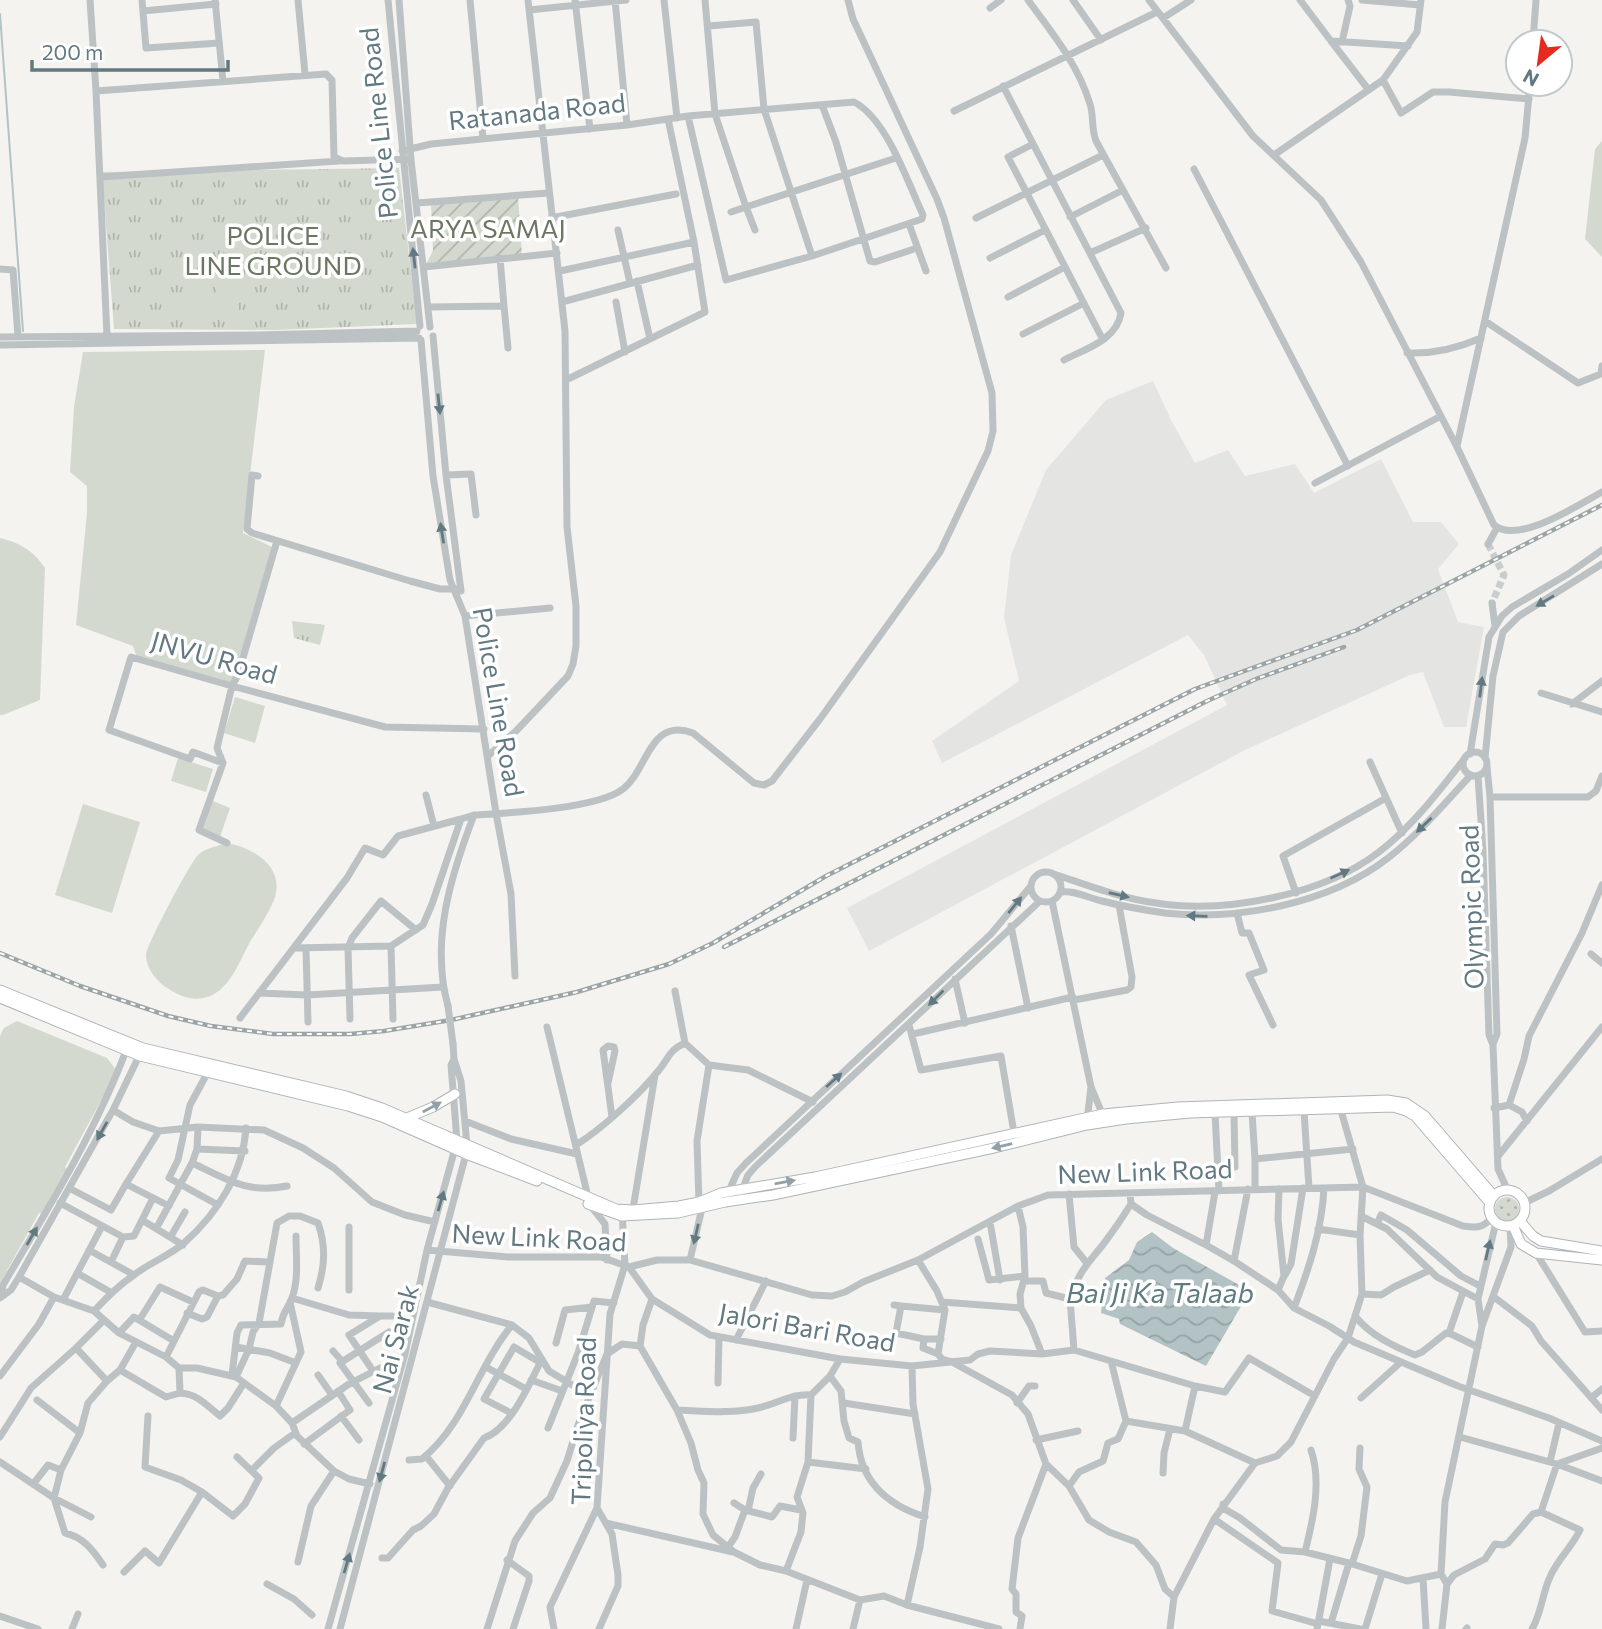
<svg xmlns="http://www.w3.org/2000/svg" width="1602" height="1629" font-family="Commissioner,sans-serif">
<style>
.built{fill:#e4e5e3}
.grass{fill:url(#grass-dots)}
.park{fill:url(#park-tufts)}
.garden{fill:url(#garden-furrows)}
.pitch{fill:#d4d9cf}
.water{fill:url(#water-waves)}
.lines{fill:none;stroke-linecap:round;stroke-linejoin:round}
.stream{stroke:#b3c3c5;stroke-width:2}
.minor-tunnel{stroke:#c8cece;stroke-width:7;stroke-dasharray:7 3.5;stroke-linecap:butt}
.major-casing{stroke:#aeb4b7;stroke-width:11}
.minor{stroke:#bcc2c4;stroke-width:7}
.major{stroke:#fff;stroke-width:9}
.rail-casing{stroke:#9ba5a8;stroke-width:4.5}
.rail{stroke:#fff;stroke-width:2;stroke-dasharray:5;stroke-linecap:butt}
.minor-bridge{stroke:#bcc2c4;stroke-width:7}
.oneway{fill:#627981}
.oneway2{fill:#91a1a7}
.labels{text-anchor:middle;stroke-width:7;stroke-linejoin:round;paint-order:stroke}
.street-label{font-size:26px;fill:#627981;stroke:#fff}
.park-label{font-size:26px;fill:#6a7861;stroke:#fff}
.water-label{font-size:28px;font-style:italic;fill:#5e7c7f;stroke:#fff}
</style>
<defs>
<pattern id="grass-dots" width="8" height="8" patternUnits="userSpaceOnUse" patternTransform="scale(1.75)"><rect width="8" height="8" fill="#d4d9cf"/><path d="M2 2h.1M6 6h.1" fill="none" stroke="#afb5ad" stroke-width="1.8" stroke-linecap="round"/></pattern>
<pattern id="park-tufts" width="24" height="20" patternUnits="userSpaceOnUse" patternTransform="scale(1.75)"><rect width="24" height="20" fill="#d4d9cf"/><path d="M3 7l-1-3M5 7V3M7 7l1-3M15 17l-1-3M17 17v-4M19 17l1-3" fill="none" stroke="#afb5ad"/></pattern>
<pattern id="garden-furrows" width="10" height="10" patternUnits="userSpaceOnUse" patternTransform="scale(1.75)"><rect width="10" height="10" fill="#d4d9cf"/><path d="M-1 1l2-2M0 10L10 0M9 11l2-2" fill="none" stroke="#afb5ad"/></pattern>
<pattern id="water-waves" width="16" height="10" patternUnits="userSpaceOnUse" patternTransform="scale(1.75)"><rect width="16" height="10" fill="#b3c3c5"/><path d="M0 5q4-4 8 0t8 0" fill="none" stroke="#95a3a5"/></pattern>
</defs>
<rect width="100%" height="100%" fill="#f4f3ef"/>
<path class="built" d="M1153 381 1172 422 1195 463 1228 450 1245 476 1295 464 1314 493 1381 459 1413 522H1441L1459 544 1438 569 1458 622 1484 627 1466 727H1444L1423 672 1410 675 1245 750 869 951 847 908 1227 705 1204 655 1188 635 942 763 932 741 1019 681 1004 618 1011 555 1046 470 1106 400Z"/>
<path class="grass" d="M1495 1209a12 12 0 1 1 24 0a12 12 0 1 1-24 0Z"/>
<path class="park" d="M399 168 417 324 276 330 114 329 102 172Z
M292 621 325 625 320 645 294 638Z"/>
<path class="garden" d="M518 196 522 256 425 266 433 251 431 204Z"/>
<path class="pitch" d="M1602 141V257L1585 239 1595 149Z
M217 274H238L239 313 218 314Z
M208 275 211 314 189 316 185 277Z
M265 350 243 533 274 548 234 684 137 658 133 646 76 625 87 513V486L70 472 74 407 83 352Z
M0 538C20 543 33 550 45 568L40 700 3 715H0Z
M235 697 265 706 255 743 224 733Z
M178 758 213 769 206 792 171 781Z
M213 801 230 808 220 837 203 830Z
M83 804 140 822 112 913 55 895Z
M227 843C255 848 286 868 274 900 268 915 258 929 250 942 240 960 232 984 214 994 199 1003 182 998 169 989 158 983 146 969 146 955 146 946 190 863 198 855 205 848 218 846 227 843Z
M17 1021 107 1058 117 1071 65 1167 71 1172 46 1217 39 1213 0 1283V1036L4 1028Z"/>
<path class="water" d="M1152 1232 1173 1248 1250 1291 1206 1366 1120 1324 1119 1319 1101 1313 1105 1278 1129 1260 1137 1242Z"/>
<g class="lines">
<path class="stream" d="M0 14 23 331"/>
<path class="minor-tunnel" d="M1488 544 1504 575 1492 603"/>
<defs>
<path id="major" d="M0 990 143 1048 346 1096 382 1108 616 1209 633 1210 679 1206 699 1202 721 1193 815 1177 1103 1114 1178 1107 1387 1100 1406 1103 1425 1116 1494 1196
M0 998 140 1056 348 1106 382 1117 466 1154 537 1181
M407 1118 433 1107 455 1094
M1489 1208a18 18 0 1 1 36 0a18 18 0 1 1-36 0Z
M588 1204 622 1216 678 1213 725 1202 773 1195 994 1148 1087 1125 1126 1119 1190 1113 1393 1107 1406 1111 1415 1116 1490 1203
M1520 1221 1533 1236 1541 1241 1602 1251
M1513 1225 1521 1244 1536 1253 1602 1260"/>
</defs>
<use href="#major" class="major-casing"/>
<path class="minor" d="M90 0 96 91 326 74 332 80 334 157 343 161 411 159
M142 0 146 48 219 43
M215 0 223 81
M298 0 305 74
M388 0 420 326
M399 0 411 160 430 327
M470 0 483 138
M575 0 590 129
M615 0 627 125
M664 0 677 118
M705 0 715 114 746 207 896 158
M1028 0C1052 33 1078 64 1090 104 1094 116 1091 128 1096 141L1166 268
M1073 0 1101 40
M1149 0 1253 136 1321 200 1361 262 1457 447 1494 525C1518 545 1578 505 1602 492
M1300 0 1331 41 1408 46
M1362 0 1420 5
M990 8 1001 0
M529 10 626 0
M143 11 216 4
M1163 18 1191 0
M709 26 756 22 764 109 812 256
M1331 41 1368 89
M1342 42 1350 6 1348 0
M1533 42 1536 0
M1383 80 1401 113 1433 92H1449L1529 99
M1003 86 1121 313C1117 340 1085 349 1064 360
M96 91 107 336
M822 105 836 142 870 261 875 262 917 248
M954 111 1157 12
M1033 144 1008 157 1103 340
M402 151 431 144 627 125 688 116 854 102C887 119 908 183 923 215L922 219 812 256 726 280 688 116
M1274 155 1383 80 1417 32 1421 0
M1194 169 1348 466
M100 177 339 161
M417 203 548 193
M731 212 746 207 755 230
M1070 217 1123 190
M551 218 676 194
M976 218 1103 155
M909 224 926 271
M618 230 630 283
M1090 253 1146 228
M990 258 1045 230
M424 267 557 253
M0 269 13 270 18 336
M560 271 694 242
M637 281 650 339
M1008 297 1065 267
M562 302 698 265
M616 302 625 352
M504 306 508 348
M429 307 504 306 500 258
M1485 321 1578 383 1601 374 1602 366
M1023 334 1084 303
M433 336 446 475 461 591
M0 337 256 335 417 331
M421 340 433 476 450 580 465 616 496 813 511 894 515 976
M0 345 419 338
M1407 353C1433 354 1456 349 1481 338
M566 380 705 312 694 242 668 119
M1457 446 1525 138 1530 84
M446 475 471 474 476 515
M258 476 252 475 247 529 252 533 410 581 440 589H461
M1315 483 1441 416
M1488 544 1497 528
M1492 603 1495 626
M465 616 550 608
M1541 693 1602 712
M1572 704 1602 681
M1463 764a12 12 0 1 1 24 0a12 12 0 1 1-24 0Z
M1470 754 1489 637 1502 616 1512 607 1568 574 1602 550
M488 756 517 730 568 676 573 664 576 646V606L567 527 565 331 528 0
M1485 758 1493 676 1503 632 1519 616 1602 564
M1370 762 1402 833
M223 763 193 752 190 759 109 730 131 657 232 686 385 727 484 729
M1487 767 1490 797 1497 1034 1493 1044
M1478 776 1483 851 1489 1035 1493 1045 1498 1169 1508 1191
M426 795 434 826
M1490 797H1588L1596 791 1602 776
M227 843 199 830 223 763 217 748 232 686 238 675 277 541
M1031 887a15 15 0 1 1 30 0a15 15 0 1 1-30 0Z
M1054 874C1087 885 1120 898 1156 903 1226 914 1323 895 1379 852 1413 826 1439 791 1465 758
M1061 892C1075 890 1088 898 1102 901 1122 906 1144 910 1165 913 1237 921 1329 904 1388 858 1419 834 1444 804 1471 775
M1296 893 1283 856 1386 798
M1052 901 1091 1087 1104 1118
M1237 913 1242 933H1249L1264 970 1249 975 1273 1025
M1011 926 1028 1008
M391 946 393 1019
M294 948 391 946 423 925 432 904 461 819 474 815C508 813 597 809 623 789 648 770 649 717 693 733L754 783 764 785 772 781 820 719 940 552 988 451 993 431 992 393 944 218 937 199 853 19 848 0
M306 948 308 1022
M1591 954 1602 963
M955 979 965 1023
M675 991 685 1043
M259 993 307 995 443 987
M1074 1000 1127 990 1131 987 1132 977 1119 905
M448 1006C430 941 451 875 474 815
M240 1018 347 878 365 848 383 855 398 836 461 819
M350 1019 348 948 352 938 381 901 416 930
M909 1025 921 1070 1001 1056 1014 1133
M547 1027 590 1205 605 1224 607 1260
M913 1034 1073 997
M210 1068 190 1105 178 1160 169 1178 218 1205
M608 1083 615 1051 614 1047 608 1046 603 1050 612 1117
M1509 1105 1522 1112 1527 1121
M1494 1108 1509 1105 1524 1059 1529 1036 1582 933 1602 885
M113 1110 133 1122 159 1131 198 1127 264 1130 303 1148 334 1168 372 1202 405 1215 435 1222
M1304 1111 1309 1188
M1215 1113 1219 1191
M1234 1113 1235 1167
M1252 1113 1255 1159 1353 1149
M465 1121 511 1139 577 1154
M1087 1121 1091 1087
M576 1145C603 1128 639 1095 659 1070 670 1057 668 1051 685 1043L709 1065 748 1070 813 1102
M197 1149 245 1151
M1499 1155 1602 1027
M1255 1159V1189
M192 1163C227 1179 246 1194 287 1186
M126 1184 159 1131
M69 1188 111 1210 126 1184 169 1206
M741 1193 748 1175 756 1166 1040 901
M1130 1193 1131 1204 1147 1215 1206 1245 1215 1192
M1069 1194 1074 1247 1086 1262
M727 1195 737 1173 746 1163 991 934 1030 887
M60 1203 123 1237 111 1262
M1524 1203 1549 1191 1602 1159
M699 1204 697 1141 709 1065
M1018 1206 1023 1227 1025 1276 1020 1294 1021 1308 1031 1326 1042 1354
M632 1215 655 1075
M1361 1216 1387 1229 1437 1277 1478 1299
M142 1220 183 1245
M990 1222 1000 1280
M1377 1224 1381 1215 1407 1230 1461 1276 1480 1286
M157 1227 192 1163 197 1149 198 1127
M349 1227V1290
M1318 1229 1360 1235
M171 1236 185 1212
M123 1237 134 1236 153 1198
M978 1239 989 1280 1025 1276
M1206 1245 1234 1261 1278 1290 1294 1308 1329 1326 1354 1342 1458 1386 1549 1418 1602 1441
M89 1250 134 1275
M427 1250 508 1257H601L629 1267 657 1260H690L812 1295 832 1296 845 1292 863 1282 918 1260 1018 1206 1048 1195 1363 1187 1463 1226C1477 1228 1482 1228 1492 1218
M1536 1253 1585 1332 1602 1331
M690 1260 702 1208
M918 1260 937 1291 945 1310 938 1354
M1234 1261 1248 1189
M629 1267 652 1299 710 1335 840 1359 912 1366 970 1360 978 1354 990 1351 1042 1354 1074 1350 1111 1361 1126 1421 1185 1431 1255 1463 1277 1456 1291 1442 1334 1359 1348 1338 1362 1294 1360 1235 1363 1187 1340 1107
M77 1273 112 1293
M1285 1275 1291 1264 1303 1188
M19 1277 54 1297 94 1311 119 1333 166 1357 179 1368H197L236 1377 276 1406 292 1423 297 1436 334 1471 349 1479 370 1484
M1025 1281H1043L1046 1293 1070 1299 1074 1350
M1278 1290 1284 1276 1278 1219 1279 1189
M1362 1294 1381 1295 1394 1287 1430 1270
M1 1296 3 1285C48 1209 96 1131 127 1048
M1494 1297 1532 1326 1541 1341 1602 1410
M0 1298 11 1290 19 1277 113 1110 140 1054
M292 1298 349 1315 380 1316
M652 1299 643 1325 640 1346 677 1410 691 1443 698 1470 704 1483 703 1514 713 1535 734 1552 760 1565 786 1571 860 1600 884 1596 907 1605 999 1629
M1070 1299C1080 1269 1087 1265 1105 1242 1114 1230 1123 1217 1131 1204
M63 1300 102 1226
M427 1302 512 1325 529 1338 549 1371 589 1395
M942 1302 1021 1308
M894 1305 901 1306 896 1333 924 1339
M901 1306 945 1310
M1294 1308C1309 1268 1322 1230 1324 1188
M94 1311C106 1298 119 1285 134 1275 149 1263 169 1256 184 1243 218 1213 243 1173 246 1128
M187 1313 202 1319 207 1317 218 1296
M1355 1316C1370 1335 1393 1346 1415 1355L1422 1352 1446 1333 1451 1334 1478 1347
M140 1319 160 1287 193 1302
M104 1320 76 1348 107 1381
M1482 1326 1478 1299 1496 1222
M119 1333 134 1317 174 1341
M1449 1333 1463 1292
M941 1339H924L923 1348 938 1354 942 1359 952 1362 1012 1395 1028 1414 1046 1464 1069 1486 1089 1520 1109 1532 1136 1542 1156 1565 1165 1589 1174 1597
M736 1340 766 1281
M556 1343 565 1310 592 1307
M236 1347 270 1353 296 1363
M333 1351 342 1361
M166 1357 199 1292 203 1290 218 1296 223 1295 237 1279 245 1261 269 1262
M840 1359 830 1376 841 1391 844 1421 849 1438 858 1442C861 1483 888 1505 925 1517
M1111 1361 1195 1386 1225 1392 1249 1358 1315 1396
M486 1367 526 1389
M120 1370 166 1397 180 1393 179 1368
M373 1371 349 1335 380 1316H392
M232 1375 237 1333 241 1325 281 1324C283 1311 288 1309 292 1298 299 1279 296 1257 296 1236
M318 1375 332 1395
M0 1376 39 1324 54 1297
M236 1377 249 1349 253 1332 259 1323 277 1223 289 1216H300L318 1223C326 1246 325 1265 318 1288
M531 1380 562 1391
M718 1383 719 1337
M180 1393C198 1394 206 1405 220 1416L228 1408 244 1383
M1361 1398 1401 1362
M1591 1398 1602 1389
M37 1400 80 1433
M369 1403 340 1363 389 1332
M844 1403 915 1414
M1017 1403 1029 1386H1035
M276 1406 301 1352 290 1302
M677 1410C704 1411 731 1414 758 1408 776 1404 793 1393 811 1395L830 1376
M511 1413 484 1399 514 1347 541 1363
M148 1416 145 1467 181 1480 202 1492 233 1516 245 1504 259 1478 237 1457
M341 1416 359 1440
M292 1423 349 1384 380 1368
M548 1428 578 1353 594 1301 614 1303
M1185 1431 1195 1386
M0 1437 31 1388 76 1348
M1460 1437 1557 1464 1602 1448
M793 1438 795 1396
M1036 1440 1078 1431
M304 1444 350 1410 338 1391
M426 1456 450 1486
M409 1460 422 1459C466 1423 477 1367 512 1325
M0 1462 54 1498 65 1533C83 1537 93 1550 103 1565
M808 1462 866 1469
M1550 1462 1559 1423
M252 1470 274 1448 295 1433
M1163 1473 1164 1453 1170 1429
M34 1483 48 1465 61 1470
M1069 1486 1079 1472 1103 1461 1108 1443 1118 1439 1126 1421
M734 1503 745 1510 772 1517 780 1506 801 1510
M1223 1504V1508L1240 1518 1281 1550 1305 1552 1349 1563 1407 1581 1441 1574
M748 1511 753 1488 761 1474
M91 1517 54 1498 61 1470 80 1433 88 1403 107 1381 120 1370 136 1342
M1214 1519 1278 1563 1272 1611 1318 1624 1317 1629
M606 1523 733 1552
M728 1547 735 1537 745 1510
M1305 1552C1313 1520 1322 1482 1311 1450
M382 1558H388L413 1530 421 1526 434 1514 448 1488 484 1438C511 1429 530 1382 542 1359
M507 1560 529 1576V1581L513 1629
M298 1562 311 1506 334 1471
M1352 1564 1361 1536 1367 1487 1359 1469 1360 1448
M786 1571 801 1532 803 1513 797 1497 808 1462 811 1395
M124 1572 145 1551 159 1563 202 1492
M1423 1578 1426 1629
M267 1584 294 1599 312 1615
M1447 1584 1454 1575 1485 1559 1495 1544 1503 1545 1508 1543 1533 1514 1541 1512
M907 1605 920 1547 928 1489 913 1404 912 1366
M0 1616 38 1629
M1319 1621 1360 1629
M1331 1623 1349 1563
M1318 1624 1330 1559
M72 1629 78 1614
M328 1629 405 1354 427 1250 457 1141 451 1065 454 1059 453 1044
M340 1629 466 1154 467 1145 461 1081 454 1059
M487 1629 515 1541 533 1513 550 1498 567 1461 578 1425 607 1354 622 1344 640 1346
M554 1629 550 1607 597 1508
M599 1629 618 1586V1575L612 1534 597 1508 610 1314 625 1265 622 1211
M796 1629 807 1580
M853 1629 860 1600
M1020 1629 1022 1616 1016 1612V1594L1012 1589 1018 1538 1046 1464
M1170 1629 1174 1597 1214 1519 1255 1463
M1365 1629 1382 1574
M1442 1629 1447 1584 1441 1574 1445 1502 1482 1326 1511 1247 1510 1226
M1466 1629 1467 1628
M1532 1629C1542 1612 1542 1594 1550 1577 1557 1560 1572 1547 1580 1530L1541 1512 1557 1464 1602 1481"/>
<use href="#major" class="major"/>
<defs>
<path id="rail" d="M724 947 1207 701 1256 679 1344 647
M0 953 80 986 168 1016 211 1026 273 1034H350L384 1031 451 1020 577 992 669 964 713 943 826 876 1195 689 1357 630 1602 505"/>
</defs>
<use href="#rail" class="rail-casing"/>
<use href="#rail" class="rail"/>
<path class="minor-bridge" d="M448 1006 453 1044"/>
</g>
<defs><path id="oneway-solid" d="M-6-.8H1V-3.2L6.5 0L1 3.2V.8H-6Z" transform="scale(1.75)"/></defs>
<g class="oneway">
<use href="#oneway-solid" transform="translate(414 258) rotate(-96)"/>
<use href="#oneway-solid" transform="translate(439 404) rotate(84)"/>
<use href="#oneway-solid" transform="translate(442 533) rotate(-99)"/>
<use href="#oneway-solid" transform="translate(1545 601) rotate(149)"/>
<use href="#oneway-solid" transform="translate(1481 687) rotate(-83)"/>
<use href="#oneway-solid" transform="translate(1424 825) rotate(136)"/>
<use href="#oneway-solid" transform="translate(1340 874) rotate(-24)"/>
<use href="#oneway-solid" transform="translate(1119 895) rotate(13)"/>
<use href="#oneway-solid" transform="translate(1015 905) rotate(-51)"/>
<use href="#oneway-solid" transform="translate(1197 916) rotate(-178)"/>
<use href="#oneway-solid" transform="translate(936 998) rotate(135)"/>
<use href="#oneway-solid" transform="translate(834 1080) rotate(-42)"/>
<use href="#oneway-solid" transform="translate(102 1131) rotate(119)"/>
<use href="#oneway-solid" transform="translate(441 1201) rotate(-74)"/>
<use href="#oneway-solid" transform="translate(696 1234) rotate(103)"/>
<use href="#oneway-solid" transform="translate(32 1236) rotate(-60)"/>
<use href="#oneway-solid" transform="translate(1488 1250) rotate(-77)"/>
<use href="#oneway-solid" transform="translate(382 1472) rotate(105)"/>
<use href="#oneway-solid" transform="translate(347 1563) rotate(-74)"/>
</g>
<g class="oneway2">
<use href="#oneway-solid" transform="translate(432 1107) rotate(-28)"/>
<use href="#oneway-solid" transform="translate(1002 1146) rotate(167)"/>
<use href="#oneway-solid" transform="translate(785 1182) rotate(-10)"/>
</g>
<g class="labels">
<g class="street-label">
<text transform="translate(537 112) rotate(-6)" y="9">Ratanada Road</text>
<text transform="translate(379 123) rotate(-96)" y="9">Police Line Road</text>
<text transform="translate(214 658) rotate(16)" y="9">JNVU Road</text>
<text transform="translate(498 702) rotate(80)" y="9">Police Line Road</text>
<text transform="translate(1472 907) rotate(-92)" y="9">Olympic Road</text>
<text transform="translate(1145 1172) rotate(-2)" y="9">New Link Road</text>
<text transform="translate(539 1238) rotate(3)" y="9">New Link Road</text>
<text transform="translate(807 1328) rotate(10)" y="9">Jalori Bari Road</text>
<text transform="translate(396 1339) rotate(-75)" y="9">Nai Sarak</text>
<text transform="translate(584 1421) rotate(-88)" y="9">Tripoliya Road</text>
</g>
<g class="park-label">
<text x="488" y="238">ARYA SAMAJ</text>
<text x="273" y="245">POLICE<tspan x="273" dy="30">LINE GROUND</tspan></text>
</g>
<g class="water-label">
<text x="1160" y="1303">Bai Ji Ka Talaab</text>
</g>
</g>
<g transform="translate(1539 63) rotate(209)"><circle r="33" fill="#ffffff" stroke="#c0c9cd" stroke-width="2"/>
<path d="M0-5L12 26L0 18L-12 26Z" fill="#e52a1e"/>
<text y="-10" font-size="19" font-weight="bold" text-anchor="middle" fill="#627981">N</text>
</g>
<path d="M32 60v10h196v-10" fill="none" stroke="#627981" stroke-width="3.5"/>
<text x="42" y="60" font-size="21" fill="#627981" stroke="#ffffff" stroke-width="5" paint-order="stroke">200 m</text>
</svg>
